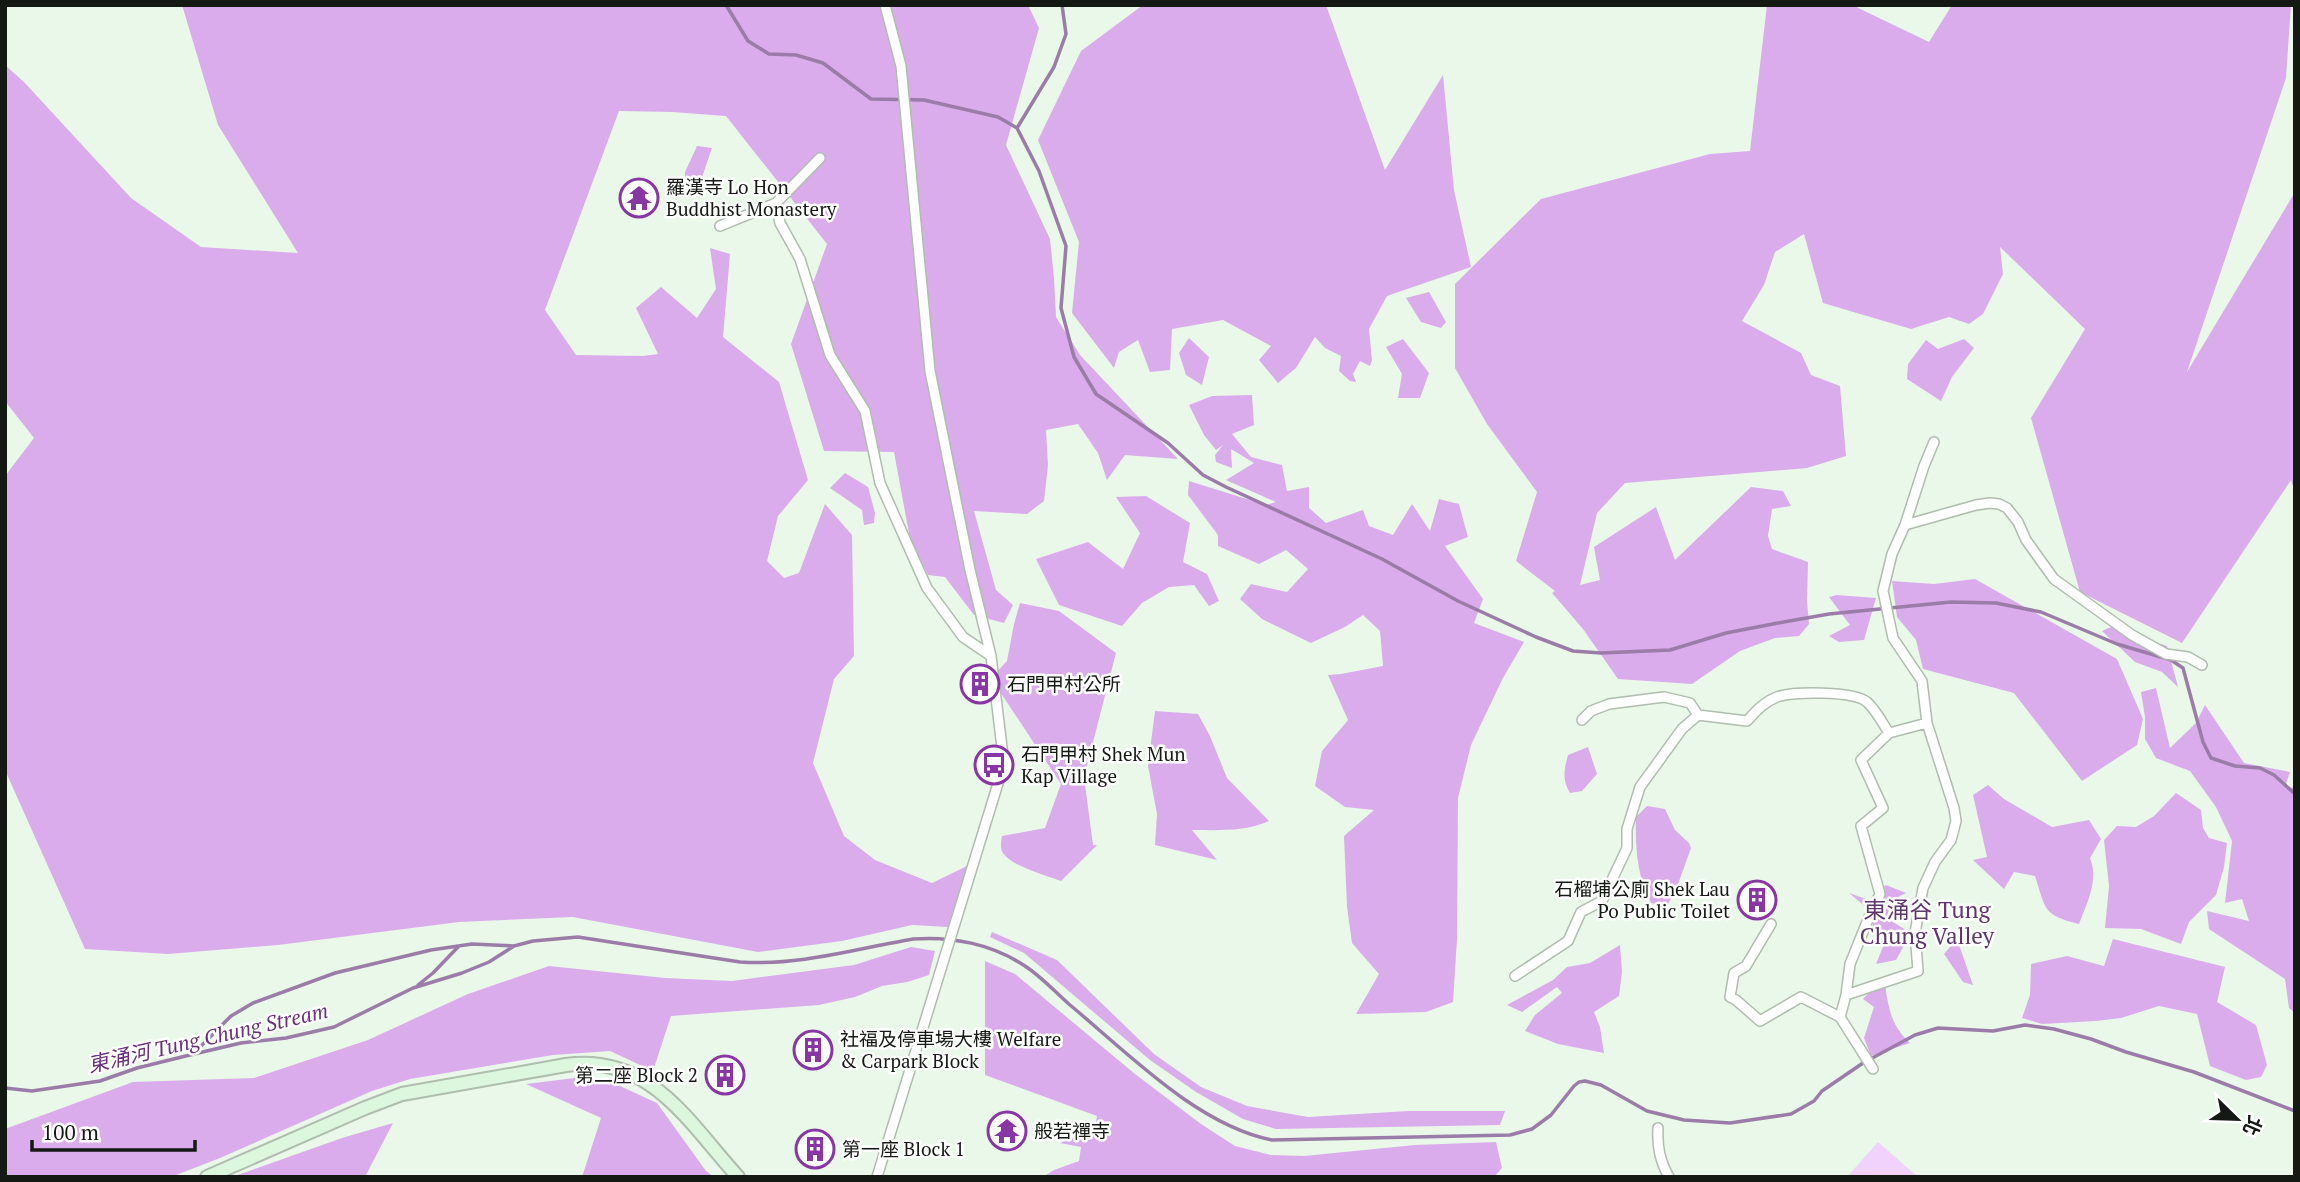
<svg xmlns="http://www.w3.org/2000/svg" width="2300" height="1182" font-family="'PT Serif','Noto Sans TC',serif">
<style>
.green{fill:#f0d2fc}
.forest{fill:#daacec}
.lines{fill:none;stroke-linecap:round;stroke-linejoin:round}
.stream{stroke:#9b7ca8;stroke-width:3.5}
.minor-casing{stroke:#afbdaf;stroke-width:12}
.secondary-casing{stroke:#afbdaf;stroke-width:16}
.minor{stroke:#fff;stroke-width:9}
.secondary{stroke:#dcf7de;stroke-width:12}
.labels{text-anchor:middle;stroke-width:5;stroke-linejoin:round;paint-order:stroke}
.poi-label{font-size:19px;fill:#141914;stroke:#fff;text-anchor:start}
.water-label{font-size:21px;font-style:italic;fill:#67307b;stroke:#fff}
.quarter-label{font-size:23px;fill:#5f376e;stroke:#fff}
</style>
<rect width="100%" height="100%" fill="#e9f8e9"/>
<path class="green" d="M1878 1142 1918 1177H1847Z"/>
<path class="forest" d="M182 5H1028L1039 28 1006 145 1050 239 1054 278 1056 317 1080 355 1178 459 1125 455 1107 480 1098 453 1078 424 1046 430 1048 465 1044 501 1027 514 974 511 996 590 1013 605 1004 623 974 615 945 577 928 575 910 539 894 452 824 451 791 344 827 244 726 116 672 112 619 111 545 310 576 355 643 356 658 354 636 308 661 287 697 318 716 289 710 248 730 254 723 337 779 382 808 480 778 516 767 561 784 578 799 573 825 504 852 535 854 656 834 679 813 763 844 836 875 860 932 883 967 866 948 927 912 925 842 941 758 952 573 917 459 922 278 945 168 954 85 949 5 770V476L34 438 5 401V65L24 82 131 198 201 247 298 253 218 125Z
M1143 5H1326L1385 170 1443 75 1454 190 1471 267 1387 296 1369 329 1372 360 1370 366 1360 361 1353 374 1356 382 1350 381 1339 371 1341 356 1325 348 1315 337 1296 368 1278 383 1259 360 1271 346 1223 320 1172 329 1170 370 1150 372 1138 340 1119 352 1114 368 1072 313 1079 242 1038 140 1081 51Z
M1767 5H1852L1929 42 1952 5H2291L2286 78 2187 372 2295 192V492L2291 480 2182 643 2080 592 2031 418 2085 329 2000 247 2003 274 1983 314 1969 324 1949 317 1911 329 1823 303 1804 234 1775 252 1764 285 1742 321 1801 353 1811 375 1840 386 1846 456 1807 468 1625 483 1597 513 1580 585 1600 580 1594 547 1656 507 1675 560 1751 487 1783 491 1791 506 1772 509 1768 536 1772 549 1808 562 1807 601 1809 624 1799 636 1775 638 1740 651 1692 684 1618 679 1583 629 1552 593 1555 591 1516 561 1537 492 1487 424 1455 368V284L1541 199 1710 154 1750 151Z
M697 146 712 148 696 195 685 180V172Z
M1429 292 1446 322 1441 328 1421 322 1406 298Z
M1189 338 1209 357 1202 385 1186 375 1179 353Z
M1403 339 1429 373 1420 398H1398L1402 374 1386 347Z
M1964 339 1974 348 1952 377 1941 401 1907 379 1908 364 1926 340 1938 349Z
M1252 395 1254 425 1232 434 1251 457 1282 465 1287 491 1309 487V508L1326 523 1363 510 1369 526 1393 535 1412 504 1430 531 1439 499 1459 504 1468 537 1445 546 1483 599 1474 623 1524 642 1503 678 1471 745 1458 798 1457 939 1453 1002 1426 1012 1356 1014 1379 974 1352 943 1347 907 1344 836 1374 810 1345 807 1315 786 1322 751 1348 720 1328 675 1341 674 1383 666 1380 631 1363 615 1345 627 1311 643 1262 619 1240 599 1251 584 1287 592 1308 569 1286 550 1259 564 1218 546V535L1188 495 1189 481 1266 505 1276 502 1226 480 1254 463 1231 449 1232 468 1216 462 1215 455 1223 445 1216 450 1204 435 1189 405 1212 396Z
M845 473 868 487 875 513 874 523 864 525 862 510 830 488Z
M1146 496 1190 523 1183 562 1207 574 1219 601 1209 606 1194 585 1169 587 1142 603 1122 626 1059 605 1036 559 1088 542 1123 569 1140 533 1116 497Z
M1975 579 2117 659 2143 719 2137 745 2082 781 2014 693 1923 669 1916 640 1897 617 1892 581 1934 584Z
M1837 595 1876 598 1864 640 1839 642 1829 636 1850 625 1829 597Z
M1020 603 1059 611 1116 653 1084 777 1093 845H1097L1061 881C1047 876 1011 866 1003 853 1000 849 1001 841 1002 836L1045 828 1061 784 991 678 1007 661 1014 624Z
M2111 627 2167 646 2178 687 2162 672 2135 662 2102 631Z
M2156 688 2170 748 2196 723 2205 705 2244 763 2290 772 2285 787 2295 788V1013L2289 1008 2285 979 2209 929 2207 911 2249 921 2242 899 2225 903 2232 841 2216 807 2190 771 2156 758 2145 739V717L2141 692Z
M1155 711 1198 714 1210 736 1227 778 1269 821C1245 832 1218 830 1192 830L1217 860 1155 845 1157 814 1148 766Z
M1588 747 1597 774 1582 791 1570 793C1562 779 1564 770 1568 755Z
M1988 785 2004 799 2052 827 2089 820 2101 839 2090 858C2099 880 2087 903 2079 924 2042 915 2046 909 2035 876L2014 872 2004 889 1973 860 1987 857 1973 795Z
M2176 793 2201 810 2203 828 2209 838 2227 843 2224 867 2216 895 2189 922 2181 944 2141 929 2105 928 2109 886 2104 840 2117 826 2136 827 2154 816Z
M1647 806 1665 809 1675 830 1689 843 1691 848 1677 887 1667 906 1651 903C1637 878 1635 845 1636 817Z
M1886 885 1906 893C1892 899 1888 905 1888 919L1906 930V942L1896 960 1876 964 1887 937 1875 931 1867 908 1849 893 1869 900Z
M992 932 1057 960 1154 1054 1201 1087 1247 1106 1308 1117 1408 1111H1505L1500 1125 1276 1129 1243 1119 1196 1092 1150 1060 1024 953 990 937Z
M1957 939 1973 985 1963 982 1944 954Z
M2113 939 2225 967 2217 1002 2256 1025 2267 1065 2261 1077 2246 1080 2210 1066 2197 1014 2159 1006 2121 1018 2096 1021 2042 1024 2022 1018 2030 995 2031 964 2067 956 2104 966Z
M1620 945 1622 972 1619 996 1594 1012 1600 1027 1604 1053 1558 1044 1525 1031 1535 1015 1562 993 1557 987 1522 1012 1507 1005 1553 980 1567 967 1590 963Z
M911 947 935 951 929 975 907 982 882 986 855 997 819 1005 671 1016 653 1071 610 1051 553 1055 410 1079 372 1091 220 1158 171 1177H5V1129L133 1082 254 1078 368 1040 468 994 549 966 665 978 732 981 854 965Z
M985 961 1015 974 1135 1074 1201 1124 1235 1146 1271 1155 1304 1156 1415 1145 1496 1142 1502 1168 1494 1177H1043L1054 1170 1079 1161 1081 1147 1060 1143 1094 1131 1097 1116 985 1075Z
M1884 977C1888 1004 1889 1024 1910 1043L1871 1056 1864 1038 1874 1007 1863 999Z
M575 1078 607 1080 657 1103 706 1171 714 1177H582L601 1118 526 1084Z
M393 1123 365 1177H232L342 1138Z"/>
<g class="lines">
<path class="stream" d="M726 5 748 41 769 54 796 55 823 63 871 99 924 100 998 117 1017 128 1039 171 1066 246 1061 308 1074 357 1096 394 1168 443 1203 475 1226 487 1382 559 1458 601 1536 637 1573 651 1601 653 1670 650 1726 633 1778 623 1829 614 1951 602 1996 603 2041 612 2117 644 2171 660 2183 668 2203 742 2211 758 2235 766 2260 768 2274 775 2295 794
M1017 128 1054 67 1066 34 1062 5
M418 985 433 973 458 947
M195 1052 231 1016 253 1003 335 973 431 950 472 944 514 946
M5 1088 32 1091 100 1081 137 1068 194 1054 241 1043 286 1038 334 1027 413 988 462 973 489 962 514 946 533 941 578 937 740 962C799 966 855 949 913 939 952 936 992 944 1025 966 1042 977 1055 992 1070 1005 1128 1053 1197 1125 1272 1140L1510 1135 1532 1129 1551 1115 1574 1086 1579 1082 1585 1081 1601 1085 1647 1111 1684 1120 1730 1123 1791 1114 1814 1101 1822 1091 1863 1063 1915 1035 1938 1028 1993 1031 2025 1025 2054 1029 2091 1039 2126 1052 2194 1072 2295 1111"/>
<defs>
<path id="minor" d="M776 203 820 158
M720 226 776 203 780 223 800 259 830 355 865 411 880 483 927 588 963 637 991 656
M1905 525 1976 505 1990 503 1999 504 2007 508 2018 522 2026 540 2054 579 2132 635 2166 654 2188 657 2202 665
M1582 720 1591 711 1609 704 1664 697 1690 703 1698 715 1747 721C1756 711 1764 702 1777 697 1792 691 1854 691 1867 702 1876 710 1883 724 1889 733
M1771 924 1746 966 1734 973 1730 997 1736 1000 1760 1021 1801 997 1840 1017 1873 1069
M1515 976 1568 941 1581 912 1602 901 1627 848V829L1640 787 1682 729 1698 715
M1846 995 1918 971 1915 933 1923 888 1935 862 1951 840 1956 821 1954 808 1927 723 1922 681 1893 638 1883 591 1892 554 1905 525 1924 466 1934 442
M1840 1017 1846 995 1850 964 1871 912 1880 894 1861 826 1883 808 1861 760 1889 733 1927 723
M1658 1128C1657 1147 1660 1161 1669 1177
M877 1177 1004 764 991 656 970 570 930 371 901 66 885 5"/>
<path id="secondary" d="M207 1177 365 1108 402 1094 566 1065C651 1054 688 1122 738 1177"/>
</defs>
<use href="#minor" class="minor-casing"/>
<use href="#secondary" class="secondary-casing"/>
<use href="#minor" class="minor"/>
<use href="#secondary" class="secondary"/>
</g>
<defs>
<symbol id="temple-ring" viewBox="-11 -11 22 22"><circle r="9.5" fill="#fff" stroke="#8836a4" stroke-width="1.5"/><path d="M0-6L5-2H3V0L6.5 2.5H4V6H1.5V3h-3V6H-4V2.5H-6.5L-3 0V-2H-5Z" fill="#8836a4"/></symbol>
<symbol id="building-ring" viewBox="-11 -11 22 22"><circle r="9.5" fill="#fff" stroke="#8836a4" stroke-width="1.5"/><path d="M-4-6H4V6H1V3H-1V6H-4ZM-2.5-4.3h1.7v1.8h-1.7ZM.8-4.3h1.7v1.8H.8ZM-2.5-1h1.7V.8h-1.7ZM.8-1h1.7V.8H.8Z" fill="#8836a4"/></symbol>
<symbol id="bus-ring" viewBox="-11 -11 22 22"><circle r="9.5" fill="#fff" stroke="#8836a4" stroke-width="1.5"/><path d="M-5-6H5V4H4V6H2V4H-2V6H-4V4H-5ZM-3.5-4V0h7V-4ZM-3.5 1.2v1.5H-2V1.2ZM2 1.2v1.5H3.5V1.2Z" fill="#8836a4"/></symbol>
</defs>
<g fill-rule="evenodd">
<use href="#temple-ring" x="617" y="176" width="44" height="44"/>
<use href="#building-ring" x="958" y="662" width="44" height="44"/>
<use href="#bus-ring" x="972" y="743" width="44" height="44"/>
<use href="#building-ring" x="1735" y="878" width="44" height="44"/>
<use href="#building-ring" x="791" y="1028" width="44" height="44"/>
<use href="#building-ring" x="703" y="1053" width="44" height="44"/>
<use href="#temple-ring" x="985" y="1109" width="44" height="44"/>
<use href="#building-ring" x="793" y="1127" width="44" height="44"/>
</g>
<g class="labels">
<g class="poi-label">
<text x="666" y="194">羅漢寺 Lo Hon<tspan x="666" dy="22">Buddhist Monastery</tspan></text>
<text x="1007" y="691">石門甲村公所</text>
<text x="1021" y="761">石門甲村 Shek Mun<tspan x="1021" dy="22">Kap Village</tspan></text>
<text x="1730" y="896" text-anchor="end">石榴埔公廁 Shek Lau<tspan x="1730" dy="22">Po Public Toilet</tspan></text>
<text x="840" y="1046">社福及停車場大樓 Welfare<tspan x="840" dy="22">&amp; Carpark Block</tspan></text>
<text x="698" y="1082" text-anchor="end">第二座 Block 2</text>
<text x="1034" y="1138">般若禪寺</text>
<text x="842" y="1156">第一座 Block 1</text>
</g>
<g class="water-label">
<text transform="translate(208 1038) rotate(-13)" y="7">東涌河 Tung Chung Stream</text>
</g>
<g class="quarter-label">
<text x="1927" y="918">東涌谷 Tung<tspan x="1927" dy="26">Chung Valley</tspan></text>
</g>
</g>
<rect width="2300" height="1182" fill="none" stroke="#141914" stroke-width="14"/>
<g transform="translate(2237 1119) rotate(113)" stroke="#ffffff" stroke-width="5" paint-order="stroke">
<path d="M0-5L12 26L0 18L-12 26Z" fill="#141914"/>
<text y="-10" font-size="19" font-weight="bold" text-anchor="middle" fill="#141914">北</text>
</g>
<path d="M32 1140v10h163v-10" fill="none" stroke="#141914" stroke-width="3.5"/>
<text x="42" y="1140" font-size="21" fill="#141914" stroke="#ffffff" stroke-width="5" paint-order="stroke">100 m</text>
</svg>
